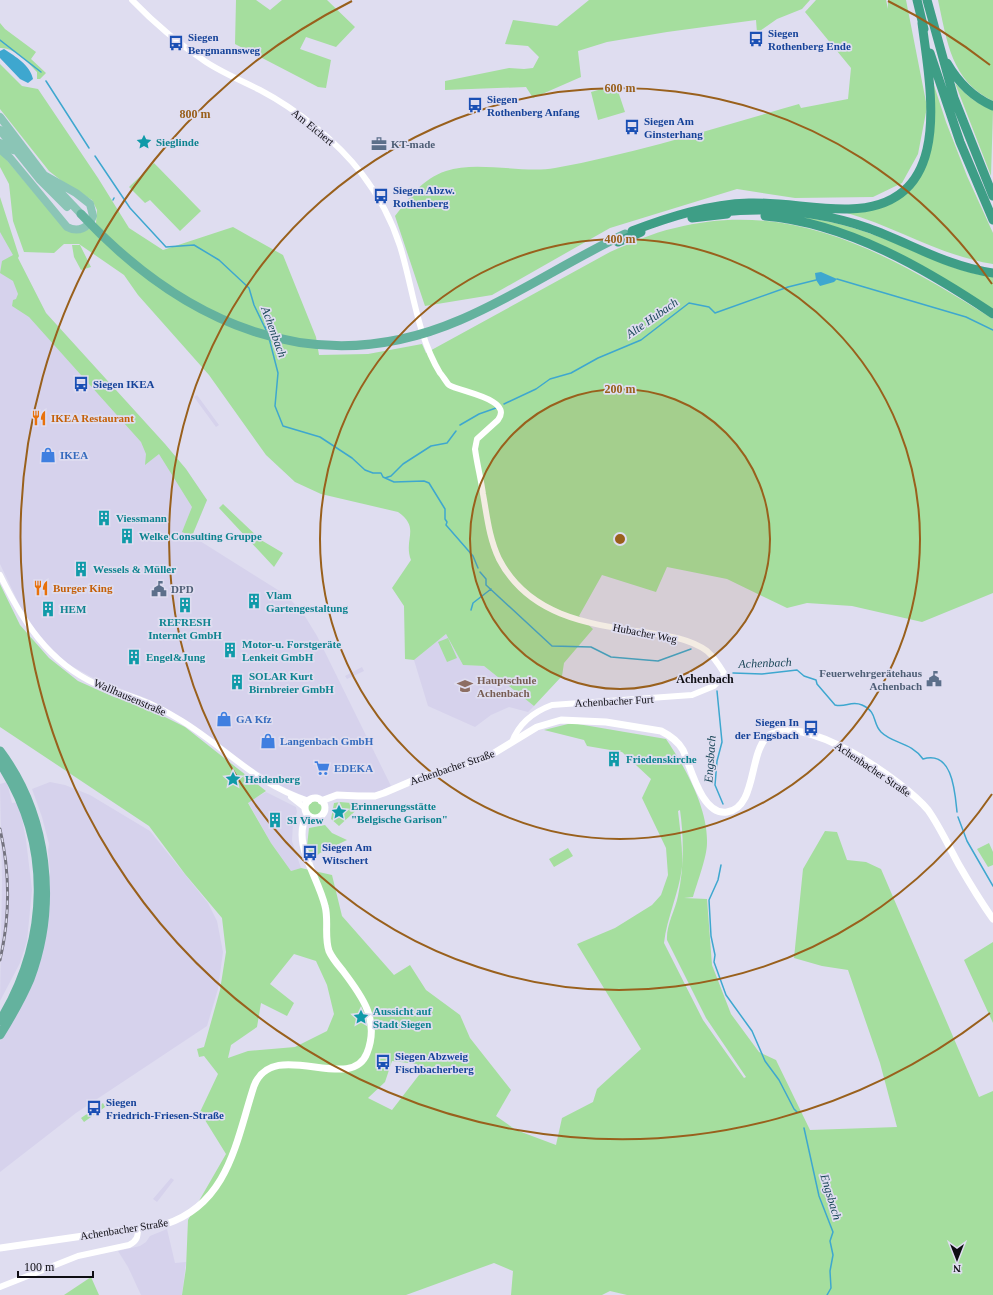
<svg xmlns="http://www.w3.org/2000/svg" width="993" height="1295" font-family="Georgia,serif">
<style>
.built{fill:#d6d2ec}
.green{fill:#a5de9e;fill-rule:evenodd}
.water{fill:#3ea7cf}
.lines{fill:none;stroke-linecap:round;stroke-linejoin:round}
.stream{stroke:#3ea7cf;stroke-width:1.5}
.tertiary{stroke:#fff;stroke-width:6}
.secondary{stroke:#fff;stroke-width:7}
.primary{stroke:#8bc5b6;stroke-width:8}
.trunk{stroke:#64b29e;stroke-width:9}
.motorway{stroke:#3e9e86;stroke-width:9}
.rail-casing{stroke:#74737f;stroke-width:3}
.rail{stroke:#dfddf0;stroke-width:1.5;stroke-dasharray:4.5;stroke-linecap:butt}
.ring{fill:none;stroke:#99601c;stroke-width:2}
.labels{text-anchor:middle;stroke-width:3.5;stroke-linejoin:round;paint-order:stroke}
.transit-label{font-size:11px;font-weight:bold;fill:#164399;stroke:#dfddf0;text-anchor:start}
.street-label{font-size:11px;fill:#0e0d13;stroke:#dfddf0}
.culture-label{font-size:11px;font-weight:bold;fill:#0d838f;stroke:#dfddf0;text-anchor:start}
.service-label{font-size:11px;font-weight:bold;fill:#4e5e75;stroke:#dfddf0;text-anchor:start}
.food-label{font-size:11px;font-weight:bold;fill:#c56008;stroke:#dfddf0;text-anchor:start}
.shop-label{font-size:11px;font-weight:bold;fill:#366cbe;stroke:#dfddf0;text-anchor:start}
.education-label{font-size:11px;font-weight:bold;fill:#785e54;stroke:#dfddf0;text-anchor:start}
.water-label{font-size:12px;font-style:italic;fill:#1b4759;stroke:#dfddf0}
.neighbourhood-label{font-size:12px;font-weight:bold;fill:#0e0d13;stroke:#dfddf0}
.centre{fill:#99601c;stroke:#dfddf0;stroke-width:2}
.ring-label{font-size:12px;text-anchor:middle;font-weight:bold;fill:#99601c;stroke:#dfddf0;stroke-width:3.5;stroke-linejoin:round;paint-order:stroke}
</style>
<rect width="100%" height="100%" fill="#dfddf0"/>
<path class="built" d="M0 223 46 313 165 444 186 469 207 500 192 536 286 595 303 613 317 636 391 786 375 793 349 792 324 797 317 794 306 797 281 786 231 755 181 718 148 699 95 679 68 664 43 641 27 621 0 564Z
M197 395 219 425 216 427 194 397Z
M446 634 463 665 484 666 534 706 528 712 509 707 491 715 475 727 428 706 414 660Z
M362 667 364 671 347 679 345 676Z
M7 782 12 803 19 802 26 840 32 890 27 941 20 963 0 1001 2 881 0 784Z
M50 782 65 785 90 795 150 831 208 903 217 921 223 952 218 989 207 1026 76 1113 0 1172V1041L14 1018 42 944 50 906V872L48 851 49 844 42 817 32 789Z
M266 792 296 807 297 812 293 823 292 841 301 868 291 871 271 843 248 802Z
M171 1178 174 1180 157 1202 153 1199Z
M167 1229 175 1263 186 1262 182 1295H141L128 1267 118 1251 140 1246 146 1242 150 1236Z"/>
<path class="green" d="M236 0H256L270 10 282 0H327L355 27 336 47 306 37 300 49 331 60 326 88 318 87 235 44Z
M589 0H810L802 9 777 19 757 33 756 20 667 32 607 42 578 51 581 77 533 98 526 87 445 90V81L509 68 524 69 533 68 539 57 528 46 505 44 513 20 557 26Z
M816 0H886L888 9V0H906L927 107 918 154 902 183 873 197 795 198 737 189 610 228 492 295 425 306 395 216C410 197 422 179 446 171 477 160 523 174 555 168 637 153 719 127 799 104L801 108 848 99 851 68 805 12Z
M938 0H993V101C951 81 947 41 938 0Z
M0 23 5 29 36 52 31 59 46 73 40 79H37V72C28 62 14 47 0 48Z
M0 64 22 86 38 89 98 178 129 228 163 250 233 227 283 255 316 337 319 355 368 354 422 344 426 353 610 252C631 243 652 233 675 228 795 197 895 258 993 319V593L922 622 852 606 807 603 787 608 727 579 667 567 656 592 602 575 579 616 593 629 564 663 562 676 534 706 484 666 463 665 446 634 414 660 405 659 404 606 392 588 411 560C403 539 421 528 398 512L321 494 295 482 266 455 209 375 138 295 124 275 79 244H64L54 253 24 252 13 221 9 184 0 167V152L59 222 82 232 91 228 96 223 97 210 92 200 63 182 49 171 0 109Z
M930 73 946 122 967 176 993 233V264C941 256 896 227 847 213L889 202 924 166Z
M955 83C967 96 977 104 993 110L991 176Z
M616 85 625 112 598 120 591 92Z
M154 163 201 211 180 231 150 200 145 203 129 187Z
M0 197 19 256 18 258 46 313 165 444 186 469 207 500 192 536 182 532 192 507 159 454 145 465 146 454 141 442 29 317 12 306 13 300 16 299 18 294 13 281 0 273 2 261 13 255 0 232Z
M797 216C823 220 849 225 874 235 914 249 951 272 993 277V311L952 284Z
M72 245H80L91 267 81 270 74 257Z
M223 504 261 540 283 553 274 567 219 508Z
M0 584 20 625 49 658 78 681 114 697 141 705 185 727 266 791 248 803 271 843 291 871 301 868 332 875 342 916 394 975 410 965 426 990 460 1015 470 1038 511 1090 496 1116 516 1130 556 1145 562 1118 593 1102 597 1089 641 1049 577 944 615 928 652 905 661 895 668 875 666 848 642 798 651 779 622 752 587 746 584 740 544 730 572 723 666 739C685 767 708 808 707 843 707 857 697 883 693 897L684 898 707 899 712 965 731 1014 759 1052 776 1060 810 1130 897 1127 880 1063 848 970 822 966 794 958 803 869 825 831 837 832 847 860 866 862 881 869 979 1097 993 1091V1295H627L610 1291 602 1295H511L513 1271 494 1263 406 1295H182L186 1268 188 1220 226 1154 200 1112 218 1074 204 1056 199 1057 197 1049 204 1047 220 990 226 952 222 918 185 874 149 826 0 727ZM680 810C684 839 684 868 678 896 675 911 666 925 667 940L706 1018 746 1077 744 1078 703 1020 664 943C667 917 679 893 682 867 683 849 680 829 678 811ZM294 954 316 961 327 985 334 1014 327 1031 295 1047 248 1051 228 1058 231 1045 257 1027 261 1003 287 1016 294 1003 270 984ZM392 1061 417 1064 419 1075 392 1110 368 1098 385 1082Z
M448 638 457 658 447 662 438 642Z
M305 808a10 10 0 1 1 20 0a10 10 0 1 1-20 0Z
M340 802 363 804 339 826 331 819 334 803Z
M325 825 332 833 347 840 320 853 312 860 307 846 309 828Z
M989 843 993 852V865L988 867 977 849Z
M568 848 573 856 554 867 549 859Z
M993 942V1023L964 960Z
M103 1103 105 1107 84 1122 81 1118Z
M91 1277 99 1295H64Z"/>
<path class="water" d="M4 49C16 57 30 65 33 79L28 83 20 79 0 58V51Z
M821 272 837 279 834 282 820 286 816 280 815 273Z"/>
<g class="lines">
<path class="stream" d="M0 40 41 72
M46 81 89 148
M95 156 130 208 166 247 194 245 219 260 249 288 254 305 266 330
M113 200 114 198
M837 279 966 317 993 330
M266 327 274 328
M269 338 278 373 275 406 283 426 320 437 352 458 365 470 373 473H381L383 477 394 482 424 481 429 483 445 509V519L447 522 446 525 473 556 478 568
M504 404 536 389 550 379 571 373 598 358 641 340 689 303 709 307 715 313 788 287 816 280
M460 425 479 414 496 408
M385 478 391 476 403 464 431 446 447 443 456 431
M480 572 486 579V585L552 646 591 647 611 657 658 661 691 649
M471 610 473 603 491 589
M733 673 762 674 797 670 804 676 816 680 817 684 835 705C846 708 851 700 862 705 878 712 872 723 881 732 893 744 911 742 923 759 953 750 955 793 957 812
M717 691 722 742 717 761 715 785 723 804
M958 817 967 841 993 886
M721 865 718 880 709 900 711 936 715 955 714 962 726 995 752 1031 765 1061 779 1080 794 1109 797 1112
M804 1128 819 1196 833 1232 830 1241 833 1255 830 1271 831 1288 827 1295"/>
<path class="tertiary" d="M132 0C155 24 179 44 206 62 223 73 242 81 260 90 296 109 337 141 362 174 378 195 392 221 400 246 413 288 417 335 440 373 443 376 446 382 449 385 460 392 514 399 498 420L477 439 475 449C477 464 481 479 483 494 487 516 489 538 499 559 528 615 586 624 643 632 664 635 689 638 707 651 714 657 719 665 724 673L722 678 714 686 692 695 552 705C533 712 519 723 512 742
M0 575C22 620 48 662 96 684 110 690 126 694 141 700 155 705 169 713 182 721 226 748 257 785 309 801
M291 797 305 808
M0 1287 78 1256 129 1245C137 1241 138 1237 138 1228"/>
<path class="secondary" d="M305 808a10 10 0 1 1 20 0a10 10 0 1 1-20 0Z
M321 801 337 795 358 796H375L384 793 419 778 486 758 537 727 561 720 606 722 661 731C671 736 678 741 683 750 691 768 702 816 727 812 756 808 749 756 766 738 799 706 906 783 928 810 940 827 949 847 959 865 970 884 981 902 993 919
M0 1248 166 1224C229 1203 236 1141 254 1086 273 1036 351 1095 367 1053 380 1020 362 996 343 971 338 965 332 958 329 951 324 937 329 920 325 906 318 876 291 843 307 815"/>
<path class="primary" d="M0 117 44 175 81 214
M0 130 40 180 67 207
M0 143 13 150
M0 149 10 158 67 227C78 233 89 228 93 216L90 204 76 193 44 175"/>
<path class="trunk" d="M81 214C183 323 314 383 460 320 517 296 569 260 625 234
M0 751C48 815 58 904 30 979 22 998 11 1017 0 1035
M0 763C53 844 49 940 0 1021"/>
<path class="motorway" d="M917 0 924 29
M927 0 954 98 993 196
M930 53 960 142 993 220
M947 63C958 82 972 97 993 106
M721 212C770 207 821 212 868 228 910 243 948 267 993 273
M765 216C847 223 926 269 993 314
M692 218 727 214
M632 231C669 217 709 204 749 203 783 202 816 210 849 209 955 206 931 93 922 23
M618 242 641 232"/>
<defs>
<path id="rail" d="M0 829C10 872 10 917 0 960"/>
</defs>
<use href="#rail" class="rail-casing"/>
<use href="#rail" class="rail"/>
</g>
<circle cx="620" cy="539" r="150" fill="#99601c" fill-opacity=".12"/>
<g class="ring">
<circle cx="620" cy="539" r="150"/>
<circle cx="620" cy="539" r="300"/>
<path d="M992 794A451 451 0 1 1 992 284"/>
<path d="M990 1013A601 601 0 1 1 352 1M888 1A601 601 0 0 1 990 65"/>
</g>
<defs>
<symbol id="bus-bare" viewBox="-9 -9 18 18"><path d="M-5-6H5V4H4V6H2V4H-2V6H-4V4H-5ZM-3.5-4V0h7V-4ZM-3.5 1.2v1.5H-2V1.2ZM2 1.2v1.5H3.5V1.2Z" fill="#1a4fb4" stroke="#dfddf0" stroke-width="2.5" paint-order="stroke"/></symbol>
<symbol id="sight-bare" viewBox="-9 -9 18 18"><path d="M0-6L1.8-2.2L6-1.7L2.9 1.2L3.7 5.4L0 3.3L-3.7 5.4L-2.9 1.2L-6-1.7L-1.8-2.2Z" fill="#0f9aa8" stroke="#dfddf0" stroke-width="2.5" paint-order="stroke"/></symbol>
<symbol id="office-bare" viewBox="-9 -9 18 18"><path d="M-6-3h4V-5.5h4V-3h4V5H-6ZM-1-4.5V-3h2v-1.5ZM-6 0V1H6V0Z" fill="#5c6f8a" stroke="#dfddf0" stroke-width="2.5" paint-order="stroke"/></symbol>
<symbol id="restaurant-bare" viewBox="-9 -9 18 18"><path d="M-5-6h1v4h1v-4h1v4h1v-4h1v5L-1.5 .5V6h-2V.5L-5-1ZM5-6V6H3V1.5H1.5Q1.5-4 5-6Z" fill="#e8710a" stroke="#dfddf0" stroke-width="2.5" paint-order="stroke"/></symbol>
<symbol id="shop-bare" viewBox="-9 -9 18 18"><path d="M-5-2.5h2.3a2.7 3.5 0 0 1 5.4 0H5L5.5 6h-11ZM-1.5-2.5h3a1.5 2.3 0 0 0-3 0Z" fill="#3f7fe0" stroke="#dfddf0" stroke-width="2.5" paint-order="stroke"/></symbol>
<symbol id="building-bare" viewBox="-9 -9 18 18"><path d="M-4-6H4V6H1V3H-1V6H-4ZM-2.5-4.3h1.7v1.8h-1.7ZM.8-4.3h1.7v1.8H.8ZM-2.5-1h1.7V.8h-1.7ZM.8-1h1.7V.8H.8Z" fill="#0f9aa8" stroke="#dfddf0" stroke-width="2.5" paint-order="stroke"/></symbol>
<symbol id="civic-bare" viewBox="-9 -9 18 18"><path d="M-.6-6.5H3V-4.5H.6V-3L4-1V1h2V6H-6V1h2V-1L-.6-3ZM-1.2 2.5V6h2.4V2.5Z" fill="#5c6f8a" stroke="#dfddf0" stroke-width="2.5" paint-order="stroke"/></symbol>
<symbol id="school-bare" viewBox="-9 -9 18 18"><path d="M0-5L7-2L0 1L-7-2ZM-4 1L0 2.5L4 1V4Q0 6-4 4Z" fill="#8d6e63" stroke="#dfddf0" stroke-width="2.5" paint-order="stroke"/></symbol>
<symbol id="supermarket-bare" viewBox="-9 -9 18 18"><path d="M-6-5.5h2.5l.6 2H6L4.5 2H-2.5L-4.4-4H-6ZM-1.5 3.2a1.3 1.3 0 1 0 .1 0ZM3 3.2a1.3 1.3 0 1 0 .1 0Z" fill="#3f7fe0" stroke="#dfddf0" stroke-width="2.5" paint-order="stroke"/></symbol>
</defs>
<g fill-rule="evenodd">
<use href="#bus-bare" x="745" y="28" width="22" height="22"/>
<use href="#bus-bare" x="165" y="32" width="22" height="22"/>
<use href="#bus-bare" x="464" y="94" width="22" height="22"/>
<use href="#bus-bare" x="621" y="116" width="22" height="22"/>
<use href="#sight-bare" x="133" y="131" width="22" height="22"/>
<use href="#office-bare" x="368" y="133" width="22" height="22"/>
<use href="#bus-bare" x="370" y="185" width="22" height="22"/>
<use href="#bus-bare" x="70" y="373" width="22" height="22"/>
<use href="#restaurant-bare" x="28" y="407" width="22" height="22"/>
<use href="#shop-bare" x="37" y="444" width="22" height="22"/>
<use href="#building-bare" x="93" y="507" width="22" height="22"/>
<use href="#building-bare" x="116" y="525" width="22" height="22"/>
<use href="#building-bare" x="70" y="558" width="22" height="22"/>
<use href="#restaurant-bare" x="30" y="577" width="22" height="22"/>
<use href="#civic-bare" x="148" y="578" width="22" height="22"/>
<use href="#building-bare" x="243" y="590" width="22" height="22"/>
<use href="#building-bare" x="174" y="594" width="22" height="22"/>
<use href="#building-bare" x="37" y="598" width="22" height="22"/>
<use href="#building-bare" x="219" y="639" width="22" height="22"/>
<use href="#building-bare" x="123" y="646" width="22" height="22"/>
<use href="#civic-bare" x="923" y="668" width="22" height="22"/>
<use href="#building-bare" x="226" y="671" width="22" height="22"/>
<use href="#school-bare" x="454" y="675" width="22" height="22"/>
<use href="#shop-bare" x="213" y="708" width="22" height="22"/>
<use href="#bus-bare" x="800" y="717" width="22" height="22"/>
<use href="#shop-bare" x="257" y="730" width="22" height="22"/>
<use href="#building-bare" x="603" y="748" width="22" height="22"/>
<use href="#supermarket-bare" x="311" y="757" width="22" height="22"/>
<use href="#sight-bare" x="222" y="768" width="22" height="22"/>
<use href="#sight-bare" x="328" y="801" width="22" height="22"/>
<use href="#building-bare" x="264" y="809" width="22" height="22"/>
<use href="#bus-bare" x="299" y="842" width="22" height="22"/>
<use href="#sight-bare" x="350" y="1006" width="22" height="22"/>
<use href="#bus-bare" x="372" y="1051" width="22" height="22"/>
<use href="#bus-bare" x="83" y="1097" width="22" height="22"/>
</g>
<g class="labels">
<g class="transit-label">
<text x="768" y="37">Siegen<tspan x="768" dy="13">Rothenberg Ende</tspan></text>
<text x="188" y="41">Siegen<tspan x="188" dy="13">Bergmannsweg</tspan></text>
<text x="487" y="103">Siegen<tspan x="487" dy="13">Rothenberg Anfang</tspan></text>
<text x="644" y="125">Siegen Am<tspan x="644" dy="13">Ginsterhang</tspan></text>
<text x="393" y="194">Siegen Abzw.<tspan x="393" dy="13">Rothenberg</tspan></text>
<text x="93" y="388">Siegen IKEA</text>
<text x="799" y="726" text-anchor="end">Siegen In<tspan x="799" dy="13">der Engsbach</tspan></text>
<text x="322" y="851">Siegen Am<tspan x="322" dy="13">Witschert</tspan></text>
<text x="395" y="1060">Siegen Abzweig<tspan x="395" dy="13">Fischbacherberg</tspan></text>
<text x="106" y="1106">Siegen<tspan x="106" dy="13">Friedrich-Friesen-Straße</tspan></text>
</g>
<g class="street-label">
<text transform="translate(313 127) rotate(39)" y="4">Am Eichert</text>
<text transform="translate(645 633) rotate(11)" y="4">Hubacher Weg</text>
<text transform="translate(130 697) rotate(23)" y="4">Wallhausenstraße</text>
<text transform="translate(614 701) rotate(-3)" y="4">Achenbacher Furt</text>
<text transform="translate(452 767) rotate(-19)" y="4">Achenbacher Straße</text>
<text transform="translate(873 769) rotate(34)" y="4">Achenbacher Straße</text>
<text transform="translate(124 1229) rotate(-9)" y="4">Achenbacher Straße</text>
</g>
<g class="culture-label">
<text x="156" y="146">Sieglinde</text>
<text x="116" y="522">Viessmann</text>
<text x="139" y="540">Welke Consulting Gruppe</text>
<text x="93" y="573">Wessels &amp; Müller</text>
<text x="266" y="599">Vlam<tspan x="266" dy="13">Gartengestaltung</tspan></text>
<text x="60" y="613">HEM</text>
<text x="185" y="626" text-anchor="middle">REFRESH<tspan x="185" dy="13">Internet GmbH</tspan></text>
<text x="242" y="648">Motor-u. Forstgeräte<tspan x="242" dy="13">Lenkeit GmbH</tspan></text>
<text x="146" y="661">Engel&amp;Jung</text>
<text x="249" y="680">SOLAR Kurt<tspan x="249" dy="13">Birnbreier GmbH</tspan></text>
<text x="626" y="763">Friedenskirche</text>
<text x="245" y="783">Heidenberg</text>
<text x="351" y="810">Erinnerungsstätte<tspan x="351" dy="13">"Belgische Garison"</tspan></text>
<text x="287" y="824">SI View</text>
<text x="373" y="1015">Aussicht auf<tspan x="373" dy="13">Stadt Siegen</tspan></text>
</g>
<g class="service-label">
<text x="391" y="148">KT-made</text>
<text x="171" y="593">DPD</text>
<text x="922" y="677" text-anchor="end">Feuerwehrgerätehaus<tspan x="922" dy="13">Achenbach</tspan></text>
</g>
<g class="food-label">
<text x="51" y="422">IKEA Restaurant</text>
<text x="53" y="592">Burger King</text>
</g>
<g class="shop-label">
<text x="60" y="459">IKEA</text>
<text x="236" y="723">GA Kfz</text>
<text x="280" y="745">Langenbach GmbH</text>
<text x="334" y="772">EDEKA</text>
</g>
<g class="education-label">
<text x="477" y="684">Hauptschule<tspan x="477" dy="13">Achenbach</tspan></text>
</g>
<g class="water-label">
<text transform="translate(652 318) rotate(-35)" y="4">Alte Hubach</text>
<text transform="translate(274 332) rotate(70)" y="4">Achenbach</text>
<text transform="translate(765 663) rotate(-2)" y="4">Achenbach</text>
<text transform="translate(710 759) rotate(-86)" y="4">Engsbach</text>
<text transform="translate(831 1197) rotate(73)" y="4">Engsbach</text>
</g>
<g class="neighbourhood-label">
<text x="705" y="683">Achenbach</text>
</g>
</g>
<circle cx="620" cy="539" r="6" class="centre"/>
<g class="ring-label">
<text x="620" y="92">600 m</text>
<text x="195" y="118">800 m</text>
<text x="620" y="243">400 m</text>
<text x="620" y="393">200 m</text>
</g>
<g transform="translate(957 1259) rotate(180)" stroke="#dfddf0" stroke-width="3" paint-order="stroke">
<path d="M0-3L7 15L0 10L-7 15Z" fill="#0e0d13"/>
<text y="-6" font-size="11" font-weight="bold" text-anchor="middle" fill="#0e0d13">N</text>
</g>
<path d="M18 1271v6h75v-6" fill="none" stroke="#0e0d13" stroke-width="2"/>
<text x="24" y="1271" font-size="12" fill="#0e0d13" stroke="#dfddf0" stroke-width="3" paint-order="stroke">100 m</text>
</svg>
